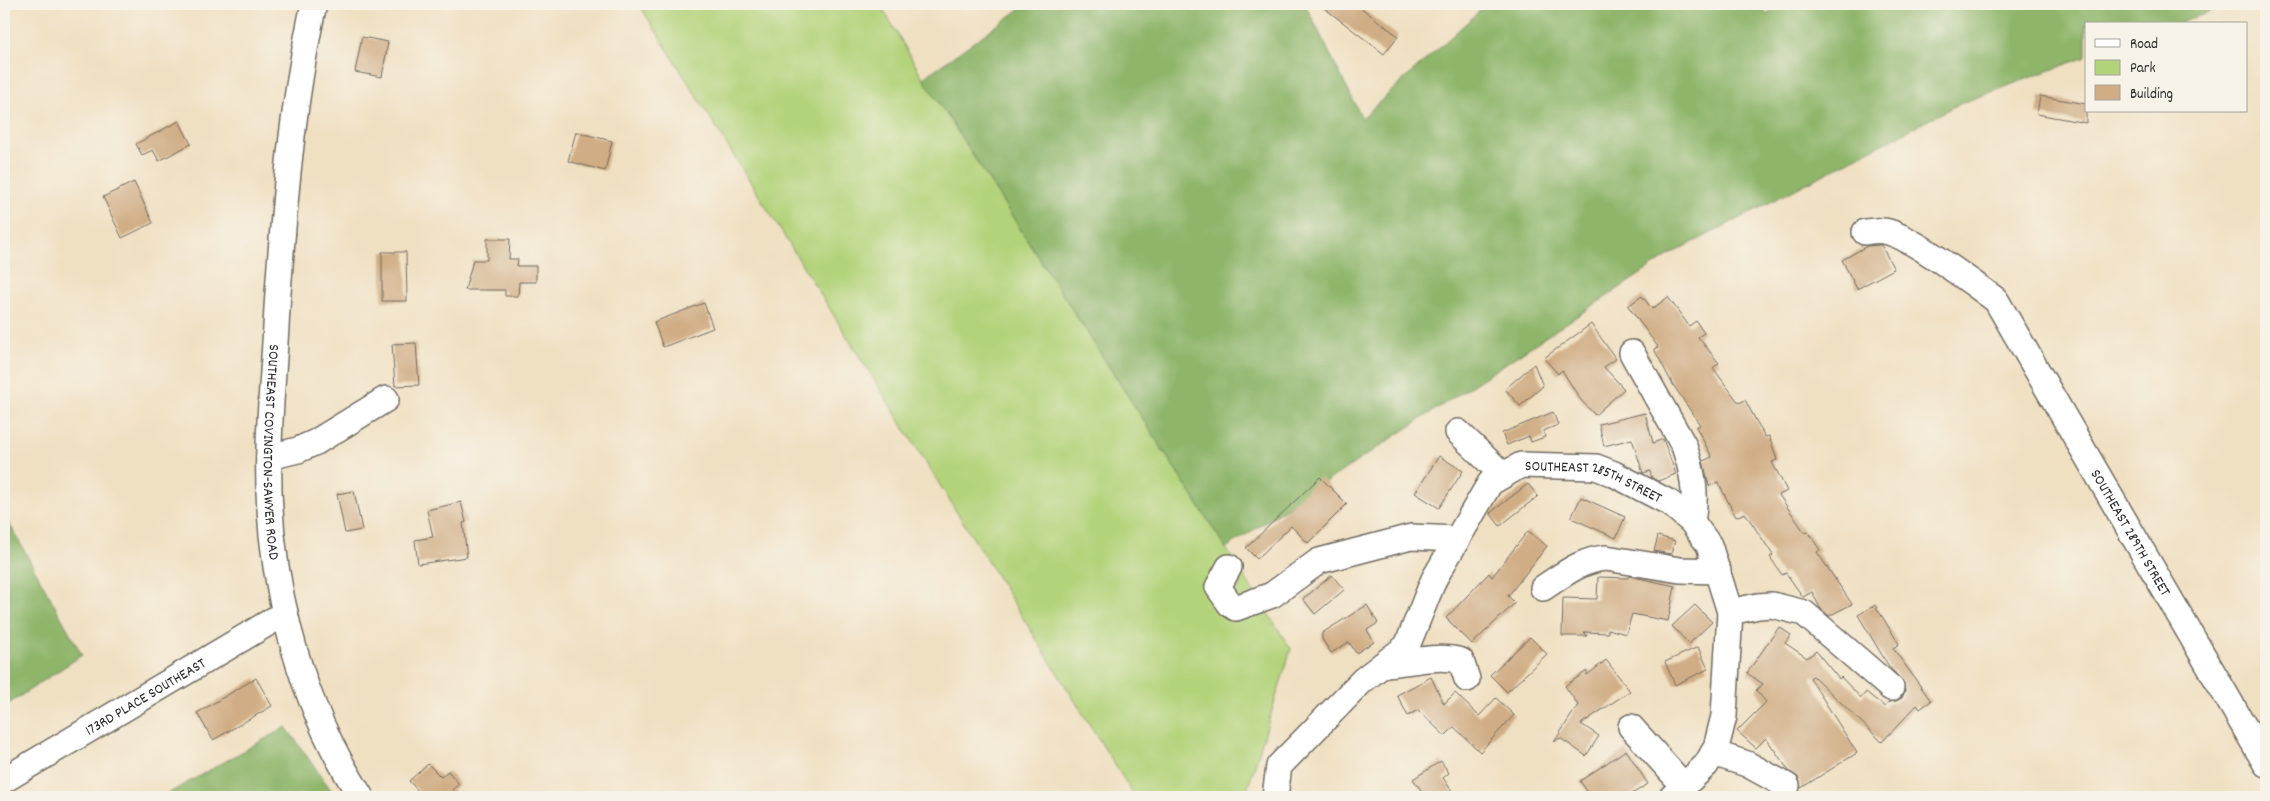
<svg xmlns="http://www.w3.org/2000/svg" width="2270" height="801" font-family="Dekko,sans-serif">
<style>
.green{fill:#b3d37a;stroke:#6f7f52}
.forest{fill:#8eb56a;stroke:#5c704a}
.building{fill:#d0ad85}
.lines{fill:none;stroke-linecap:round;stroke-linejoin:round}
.minor-casing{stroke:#706a60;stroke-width:28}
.minor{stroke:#fff;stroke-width:25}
.labels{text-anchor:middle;stroke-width:4;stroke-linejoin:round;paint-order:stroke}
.street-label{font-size:15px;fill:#2b2b2b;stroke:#f7f3e8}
</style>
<rect width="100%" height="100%" fill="#f7f3e8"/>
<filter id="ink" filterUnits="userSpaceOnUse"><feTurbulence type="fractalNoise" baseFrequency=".02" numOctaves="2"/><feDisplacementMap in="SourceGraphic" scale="10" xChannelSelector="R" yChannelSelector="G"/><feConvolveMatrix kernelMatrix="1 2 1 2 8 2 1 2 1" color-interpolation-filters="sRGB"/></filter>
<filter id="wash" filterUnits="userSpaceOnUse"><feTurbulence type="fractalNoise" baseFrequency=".0096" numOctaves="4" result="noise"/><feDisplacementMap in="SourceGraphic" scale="20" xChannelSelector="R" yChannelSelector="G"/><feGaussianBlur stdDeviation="1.12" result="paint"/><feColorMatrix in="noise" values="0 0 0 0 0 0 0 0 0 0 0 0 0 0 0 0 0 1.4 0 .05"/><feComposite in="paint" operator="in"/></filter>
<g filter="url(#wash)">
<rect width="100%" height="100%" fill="#f0e0c2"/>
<path class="green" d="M639 4H880L923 78 1291 649 1245 797H1135Z"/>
<path class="forest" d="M1027 4H1305L1362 118 1487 4H1759L1768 15 1776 4H2220L2204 14 2178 24H2086V57L1959 104 1671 254 1226 548 923 78Z
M4 514 82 655 4 707Z
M286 727 336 797H162Z"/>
<g id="blocks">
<path class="building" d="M1319 4H1356L1398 36 1384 54Z
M362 37 388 42 382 77 355 72Z
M2040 96 2086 104V123L2037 114Z
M179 121 191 144 159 161 153 150 142 155 136 144Z
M576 132 612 141 605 171 568 161Z
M134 182 153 223 122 238 103 197Z
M487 239H510L509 259H518L517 266H536V282H519L518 296H505V290H465L473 260H487Z
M1881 245 1894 269 1857 289 1842 260 1867 246Z
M382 252H406L407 301H382Z
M1642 296 1652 309 1668 297 1689 326 1696 321 1704 333 1698 337 1719 363 1713 368 1739 403 1745 400 1765 437 1769 436 1777 460 1772 462 1787 491 1779 495 1805 533 1808 532 1820 550 1817 552 1852 604 1829 616 1820 608 1812 592 1803 597 1786 573 1782 575 1770 557 1773 555 1745 513 1736 517 1718 482 1709 486 1703 461 1712 457 1696 427 1700 425 1672 383 1654 349 1658 347 1628 306Z
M704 303 713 328 663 347 654 322Z
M1591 324 1616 359 1604 367 1624 389 1595 415 1580 399 1562 370 1558 374 1544 358Z
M416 343 419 385 395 386 392 344Z
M1534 364 1543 386 1520 406 1505 389Z
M1553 412 1558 425 1543 431 1545 437 1531 442 1529 436 1507 445 1502 433Z
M1645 413 1653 443 1663 439 1676 474 1658 481 1652 478 1650 471 1643 473 1632 439 1604 446 1599 424Z
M1439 456 1463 471 1439 508 1415 493Z
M1320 477 1347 504 1308 543 1291 526 1257 559 1246 548Z
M1528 484 1538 496 1500 526 1490 513Z
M354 491 362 530 345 533 337 494Z
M1581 497 1625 517 1616 538 1571 518Z
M461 502 466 522 463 523 467 557 418 564 415 540 433 537 427 510Z
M1528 531 1547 546 1508 596 1515 603 1472 644 1446 618 1489 573 1492 577Z
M1658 536 1675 541 1671 554 1654 551Z
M1332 575 1344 590 1315 614 1303 599Z
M1629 576 1675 586 1668 621 1632 614 1626 634 1608 629V633L1584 632 1587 636H1562L1563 598 1597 599 1598 577 1628 578Z
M1367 605 1378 623 1367 630 1374 642 1356 653 1349 642 1331 653 1322 639V633Z
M1695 605 1712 622 1689 644 1672 626Z
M1875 605 1899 644 1893 648 1931 701 1920 709 1917 705 1882 742 1813 676 1810 678 1857 753 1801 788 1799 778 1789 771 1766 738 1756 748 1737 731 1766 702 1756 690 1763 684 1747 673 1779 627 1791 635 1785 643 1807 658 1816 651 1839 679 1841 677 1861 698 1866 692 1885 707 1889 702 1896 701 1902 698 1905 691 1904 683 1888 665 1858 615Z
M1530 637 1547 654 1507 692 1490 675Z
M1698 647 1708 669 1675 685 1665 662Z
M1606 660 1630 691 1581 724 1599 736 1586 756 1560 738 1554 742 1578 705 1565 686 1587 671V675Z
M1431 677 1444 704 1455 693 1479 716 1496 698 1514 715 1480 752 1454 727 1445 736 1418 710 1408 716 1397 695Z
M256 678 272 706 213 740 197 713Z
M1626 750 1648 784 1627 797H1591L1580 781Z
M1441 761 1449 773 1443 778 1456 797H1426L1413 779Z
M428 764 441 777 448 771 459 784 452 790 459 797H424L409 781Z"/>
</g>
</g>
<g filter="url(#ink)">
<use href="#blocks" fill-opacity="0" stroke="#706a60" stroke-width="1"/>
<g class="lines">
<defs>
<g id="minor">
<path id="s1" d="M314 4C292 104 284 205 277 308 275 354 270 400 269 447 265 568 295 695 361 797"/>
<path id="s2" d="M1865 232C1871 231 1878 230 1884 231 1908 234 1974 284 1996 300L2266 764"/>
<path d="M1632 353 1684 446C1693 472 1697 494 1692 522"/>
<path d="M1458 432 1503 475"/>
<path d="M269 457 298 450 316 442 386 399"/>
<path d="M1229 567 1218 587 1230 604 1236 608 1272 595 1319 561 1411 537 1457 539"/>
<path d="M1543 588C1564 574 1581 560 1606 558L1680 570 1718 571"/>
<path d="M1730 612 1758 606 1772 605 1804 613 1891 688"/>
<path d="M1384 664C1409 663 1437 654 1461 661L1467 679"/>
<path d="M1631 727 1684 786"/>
<path d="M1713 753 1747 764 1787 786"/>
<path id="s3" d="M4 780 285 613"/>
<path id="s4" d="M1275 797 1279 766 1363 680 1407 646 1434 579 1490 483 1521 465 1596 467 1614 474 1670 503 1692 522 1709 545 1730 612 1724 716 1716 748 1706 765 1672 797"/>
</g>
</defs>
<use href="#minor" class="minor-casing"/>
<use href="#minor" class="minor"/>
</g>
</g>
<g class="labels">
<g class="street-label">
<text dy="5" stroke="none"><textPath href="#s1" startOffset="451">SOUTHEAST COVINGTON-SAWYER ROAD</textPath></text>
<text dy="5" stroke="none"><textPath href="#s4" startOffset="502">SOUTHEAST 285TH STREET</textPath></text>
<text dy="5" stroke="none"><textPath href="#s2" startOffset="420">SOUTHEAST 289TH STREET</textPath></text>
<text dy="5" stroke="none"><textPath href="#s3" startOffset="164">173RD PLACE SOUTHEAST</textPath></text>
</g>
</g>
<rect width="2270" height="801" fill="none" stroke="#f7f3e8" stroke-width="20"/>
<rect x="2085" y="22" width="162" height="90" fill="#f7f3e8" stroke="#a5a39c"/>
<rect x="2095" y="39" width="25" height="8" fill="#ffffff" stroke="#a5a39c"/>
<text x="2130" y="48" font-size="15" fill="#2b2b2b">Road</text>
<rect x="2095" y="60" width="25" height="15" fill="#b3d37a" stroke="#a5a39c"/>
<text x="2130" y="72" font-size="15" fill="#2b2b2b">Park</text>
<rect x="2095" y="85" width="25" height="15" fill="#d0ad85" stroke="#a5a39c"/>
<text x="2130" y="98" font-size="15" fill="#2b2b2b">Building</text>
</svg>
